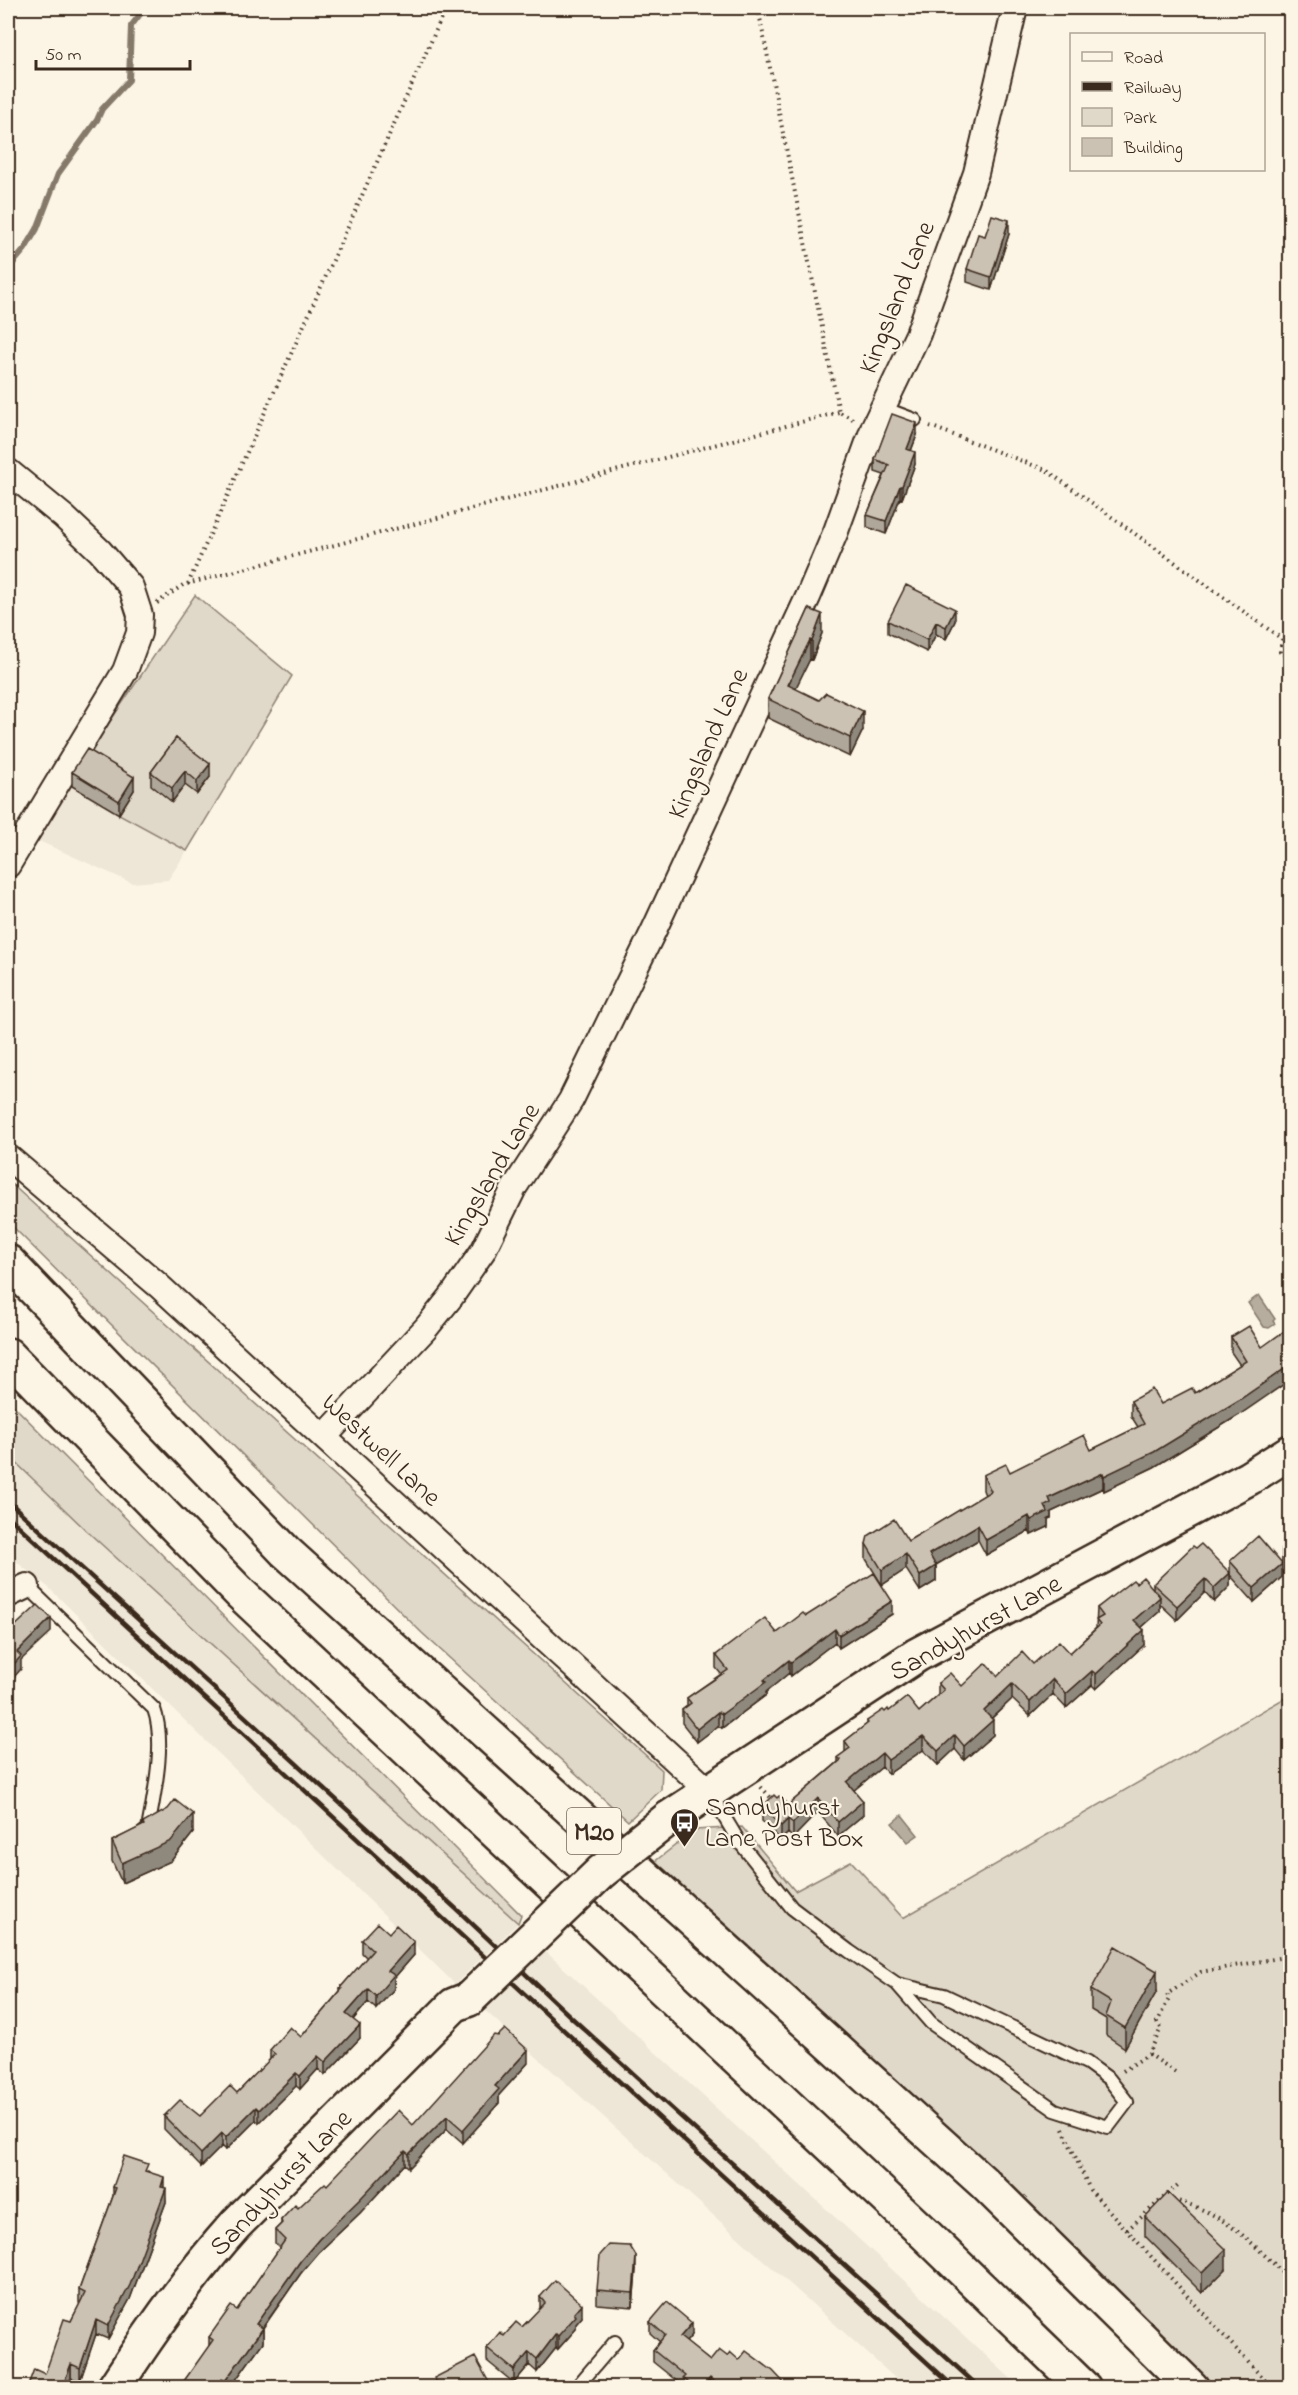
<svg xmlns="http://www.w3.org/2000/svg" width="1298" height="2395" font-family="'Indie Flower',sans-serif">
<style>
.built{fill:#eee6d6}
.green{fill:#e0d8c8;stroke:#8e8173;stroke-width:1.5;fill-rule:evenodd}
.water{fill:#b7ad9e;stroke:#85796b;stroke-width:1.5}
.lines{fill:none;stroke-linecap:round;stroke-linejoin:round}
.stream{stroke:#85796b;stroke-width:6}
.lane-casing{stroke:#3b2a1e;stroke-width:16}
.street-casing{stroke:#3b2a1e;stroke-width:28}
.secondary-casing{stroke:#3b2a1e;stroke-width:38}
.highway-casing{stroke:#3b2a1e;stroke-width:38}
.path{stroke:#3b2a1e;stroke-width:4;stroke-dasharray:1.5 4.5;stroke-linecap:butt}
.lane{stroke:#fcf5e5;stroke-width:12}
.street{stroke:#fcf5e5;stroke-width:24}
.secondary{stroke:#fcf5e5;stroke-width:33}
.highway{stroke:#fcf5e5;stroke-width:33}
.rail{stroke:#3b2a1e;stroke-width:4.5}
.secondary-bridge-casing{stroke:#3b2a1e;stroke-width:38;stroke-linecap:butt}
.secondary-bridge{stroke:#fcf5e5;stroke-width:33}
.wall{fill:#afa79a;stroke:#3b2a1e;stroke-width:1.5}
.shaded-wall{fill:#8f887d;stroke:#3b2a1e;stroke-width:1.5}
.building{fill:#ccc2b3;stroke:#3b2a1e;stroke-width:1.5}
.labels{text-anchor:middle;stroke-width:4.5;stroke-linejoin:round;paint-order:stroke}
.shield{fill:#fcf5e5;stroke:#75675a;stroke-width:1.5}
.shield-label{font-size:26px;font-weight:bold;fill:#3b2a1e}
.street-label{font-size:27px;fill:#3b2a1e;stroke:#fcf5e5}
.poi-label{font-size:27px;fill:#3b2a1e;stroke:#fcf5e5;text-anchor:start}
</style>
<rect width="100%" height="100%" fill="#fcf5e5"/>
<filter id="ink" filterUnits="userSpaceOnUse"><feTurbulence type="fractalNoise" baseFrequency=".0167" numOctaves="2"/><feDisplacementMap in="SourceGraphic" scale="12" xChannelSelector="R" yChannelSelector="G"/><feConvolveMatrix kernelMatrix="1 2 1 2 8 2 1 2 1" color-interpolation-filters="sRGB"/></filter>
<g filter="url(#ink)">
<path class="built" d="M69 784 187 851 168 880 132 883 39 841Z
M8 1455 89 1533 518 1923 455 1984 48 1587 8 1555Z
M544 1950 1020 2387H905L481 2007Z"/>
<path class="green" d="M195 595 292 676 187 851 119 814 133 790 84 760ZM176 752 198 794 185 785 172 801Z
M8 1181 662 1770 661 1790 628 1821 422 1633 8 1222Z
M8 1400 521 1915 518 1923 89 1533 8 1455Z
M1290 1695V2387H1215L654 1862 695 1830 742 1827 795 1891 851 1861 903 1918Z"/>
<path class="water" d="M1259 1295 1275 1319 1273 1321 1275 1324 1269 1328 1264 1327 1248 1303Z
M902 1815 918 1835 908 1842 892 1823Z"/>
<g class="lines">
<path class="stream" d="M8 269 25 249 37 229 58 174 97 120 102 109 129 80 131 26 145 8"/>
<defs>
<path id="lane" d="M883 408 915 420
M27 1586 154 1709C166 1742 154 1795 148 1829L143 1833
M710 1793 738 1840 792 1908 849 1951 897 1984 931 2023 1055 2110 1108 2127 1127 2102 1109 2079 1087 2063 944 1995 897 1984
M576 2388 615 2342"/>
<path id="street" d="M8 471 64 517 100 551 131 587 140 615 139 633 125 671 8 865
M8 1157 158 1285 710 1792
M324 1437 426 1328 451 1297 483 1251 514 1188 571 1100 654 930 808 597 836 531 874 426 918 334 976 173 1015 8
M8 1595 27 1586"/>
<path id="secondary" d="M669 1818 917 1655 1249 1478 1290 1452
M114 2388C151 2331 191 2274 236 2224L454 2005 469 1999"/>
<path id="highway" d="M8 1262 285 1551 984 2183 1192 2388
M8 1355 241 1594 925 2234 1084 2388"/>
</defs>
<use href="#lane" class="lane-casing"/>
<use href="#street" class="street-casing"/>
<use href="#secondary" class="secondary-casing"/>
<use href="#highway" class="highway-casing"/>
<path class="path" d="M758 8 839 412 853 419
M930 426 1046 470 1282 639 1280 652 1290 658
M188 584 446 8
M157 603 183 585 839 412
M761 1787 774 1801
M1149 2054 1178 2074
M1123 2071 1149 2054 1161 2028 1157 2022 1169 1999 1167 1994 1201 1972 1290 1956
M1063 2129 1090 2190 1272 2388
M1173 2200C1226 2212 1252 2244 1290 2279
M1127 2230 1180 2183"/>
<use href="#lane" class="lane"/>
<use href="#street" class="street"/>
<use href="#secondary" class="secondary"/>
<use href="#highway" class="highway"/>
<path class="rail" d="M8 1501 464 1916 572 2018 980 2388
M8 1516 621 2083 955 2388"/>
<defs>
<path id="secondary-bridge" d="M469 1999 601 1872 669 1818"/>
</defs>
<use href="#secondary-bridge" class="secondary-bridge-casing"/>
<use href="#secondary-bridge" class="secondary-bridge"/>
</g>
<path class="wall" d="M1009 234 991 290 967 282V269L985 236Z
M917 435 911 451 915 464 902 499 900 498 886 534 867 527V515L884 475 875 472V459Z
M809 609 822 633 812 660 810 659 795 689 863 730 850 757 768 718V699Z
M888 621H955L946 639 936 634 927 652 888 633Z
M176 738 210 777 197 794 185 785 172 802 151 785V772Z
M72 772 134 790 119 814 72 786Z
M1231 1337 1262 1347 1239 1415 1154 1467 1104 1491 1103 1488 1051 1512V1518L1048 1519V1527L1031 1535 1029 1531 986 1555 978 1540 936 1565V1581L920 1591 906 1569 882 1585 866 1559V1544L908 1541 985 1495 983 1490V1475L1010 1472 1091 1450 1138 1427 1131 1416V1401L1161 1404 1195 1393 1240 1365 1231 1352Z
M1290 1540V1571L1282 1562V1549Z
M1230 1561 1282 1577 1254 1602 1230 1575V1586L1214 1602 1205 1592 1177 1620 1160 1604V1611L1141 1628 1144 1645 1096 1689 1092 1685 1066 1708 1053 1694 1030 1716 1012 1699 991 1719 993 1735 964 1760 955 1749 938 1765 923 1750 888 1774 882 1767 854 1790 863 1815 838 1836 818 1812 793 1838 788 1833 781 1840 762 1821V1807L777 1798 788 1805 838 1762V1757L845 1752V1741L867 1724V1721L885 1712 889 1711 919 1712 938 1695V1683L962 1686 998 1676 1070 1653 1096 1628 1097 1608 1136 1583 1153 1590V1584L1230 1572Z
M892 1614 839 1648 835 1642 791 1676 789 1673 766 1692V1695L722 1728 718 1726 697 1742 682 1723V1710L687 1706V1698L721 1674 716 1668V1655L777 1633 806 1616Z
M143 1823 193 1833 171 1861 122 1883 112 1861V1841L143 1826Z
M389 1933 414 1955 394 1978V1989L376 2009 368 2002 353 2020 360 2038 325 2075 318 2069 300 2089 296 2086 259 2123 256 2120 226 2150 222 2146 201 2167 164 2129V2116H200L237 2093 270 2060V2050L301 2037 340 1991V1988L367 1958 362 1953V1940Z
M1091 1990 1157 1991 1125 2048 1106 2035V2019L1091 2010Z
M528 2063 499 2095V2103L463 2143 447 2129 409 2168 405 2164 360 2213 319 2252 301 2273 263 2328V2342L230 2388H179L209 2347V2337L237 2310 280 2248 275 2243V2230L281 2224V2220L298 2208 327 2185 413 2125Z
M148 2171 164 2188 166 2202 130 2299 108 2339 96 2334 80 2381 71 2378V2321L80 2304 79 2303V2290L113 2196V2187Z
M1145 2217 1226 2269 1202 2293 1145 2236Z
M636 2269 633 2307 597 2304V2290Z
M540 2297 582 2317 576 2324V2329L558 2349 556 2348 537 2372 529 2365 514 2383 487 2361V2348L504 2336 522 2327 540 2309Z
M650 2322 692 2335 686 2342 710 2361 727 2356 739 2360 789 2388H683V2386L653 2362V2350L660 2342 650 2333Z"/>
<path class="shaded-wall" d="M1009 220V234L991 290V277Z
M917 423V435L907 461V449Z
M915 452V464L902 499V486Z
M900 486V498L886 534V521Z
M955 609V621L946 639V627Z
M822 614V633L812 660V641Z
M936 622V634L927 652V640Z
M810 640V659L788 704V685Z
M863 711V730L850 757V738Z
M210 764V777L197 794V781Z
M185 771V785L172 802V788Z
M134 777V790L119 814V801Z
M1290 1365V1380L1239 1415 1154 1467 1104 1491V1476Z
M1103 1473V1488L1051 1512V1518L1048 1519V1527L1031 1535V1520L1045 1506 1049 1498Z
M1029 1516V1531L986 1555V1540Z
M978 1525V1540L929 1569V1554Z
M906 1554V1569L882 1585V1570Z
M1282 1564V1577L1254 1602V1588Z
M936 1566V1581L920 1591V1576Z
M1230 1573V1586L1214 1602V1588Z
M1205 1579V1592L1177 1620V1606Z
M1160 1597V1611L1134 1634V1620Z
M892 1601V1614L839 1648V1635Z
M51 1618V1632L21 1660V1669L8 1684V1671L17 1652Z
M835 1629V1642L791 1676V1662Z
M1144 1630V1645L1096 1689V1674Z
M789 1660V1673L766 1692V1695L722 1728V1714Z
M1092 1671V1685L1066 1708V1694Z
M1053 1679V1694L1030 1716V1702Z
M1012 1684V1699L984 1725V1711Z
M718 1712V1726L697 1742V1729Z
M993 1720V1735L964 1760V1746Z
M955 1735V1749L938 1765V1751Z
M923 1736V1750L888 1774V1760Z
M882 1753V1767L847 1796V1782Z
M818 1798V1812L793 1838V1823Z
M863 1801V1815L838 1836V1822Z
M193 1814V1833L171 1861 122 1883V1863Z
M788 1819V1833L781 1840V1826Z
M414 1942V1955L394 1978V1989L376 2009V1996L388 1971Z
M1157 1971V1991L1125 2048V2028Z
M368 1989V2002L346 2027V2014Z
M360 2025V2038L325 2075V2062Z
M528 2050V2063L499 2095V2103L463 2143V2130L495 2086Z
M318 2056V2069L300 2089V2076Z
M296 2073V2086L259 2123V2110Z
M256 2107V2120L226 2150V2137Z
M447 2116V2129L409 2168V2154Z
M222 2133V2146L201 2167V2154Z
M405 2151V2164L360 2213 319 2252 301 2273 256 2337V2324L301 2260 319 2239Z
M164 2177V2190L161 2187Z
M166 2188V2202L130 2299 108 2339V2326Z
M1226 2249V2269L1202 2293V2273Z
M636 2256V2269L633 2307V2293Z
M582 2304V2317L576 2324V2329L558 2349V2336L574 2313Z
M96 2320V2334L80 2381V2368Z
M692 2323V2335L680 2349V2337Z
M263 2328V2342L230 2388H225V2381Z
M556 2334V2348L537 2372V2359Z
M529 2352V2365L514 2383V2370Z
M71 2364V2378L67 2388H62Z
M710 2378V2388H702Z
M222 2379V2388H217Z"/>
<path class="building" d="M992 215 1009 220 991 277 967 269 978 234 985 236Z
M892 414 917 423 907 449 915 452 902 486H900L886 521 867 515 889 465 875 459Z
M906 585 955 609 946 627 936 622 927 640 888 621Z
M809 609 822 614 812 641 810 640 788 685 819 700 826 693 863 711 850 738 768 699Z
M176 738 210 764 197 781 185 771 172 788 151 772Z
M87 749 134 777 119 801 72 772Z
M1249 1326 1262 1347 1290 1327V1365L1239 1400 1154 1452 1104 1476 1103 1473 1049 1498 1051 1503 1045 1506 1048 1512 1031 1520 1029 1516 986 1540 978 1525 929 1554 936 1566 920 1576 906 1554 882 1570 866 1544 868 1536 894 1519 908 1541 991 1491 983 1475 1006 1464 1010 1472 1084 1435 1091 1450 1144 1424 1131 1401 1152 1389 1161 1404 1192 1388 1195 1393 1246 1361 1231 1337Z
M1258 1536 1282 1564 1254 1588 1230 1561Z
M1290 1540V1558L1282 1549Z
M1201 1544 1230 1573 1214 1588 1205 1579 1177 1606 1153 1584 1193 1546 1196 1548Z
M874 1573 892 1601 839 1635 835 1629 791 1662 789 1660 764 1680 766 1682 722 1714 718 1712 697 1729 682 1710 691 1703 687 1698 728 1670 716 1655 765 1618 777 1633 803 1613 806 1616Z
M1143 1577 1160 1597 1134 1620 1144 1630 1096 1674 1092 1671 1066 1694 1053 1679 1030 1702 1012 1684 984 1711 993 1720 964 1746 955 1735 938 1751 923 1736 888 1760 882 1753 847 1782 863 1801 838 1822 818 1798 793 1823 788 1819 781 1826 762 1807 774 1795 777 1798 779 1796 788 1805 841 1760 838 1757 850 1748 845 1741 868 1723 867 1721 883 1710 885 1712 888 1709 889 1711 907 1697 919 1712 944 1690 938 1683 950 1673 962 1686 986 1663 998 1676 1022 1652 1033 1664 1059 1641 1070 1653 1100 1625 1096 1620 1103 1616 1097 1608 1133 1580 1136 1583Z
M38 1605 51 1618 17 1652 21 1656 8 1671V1636L14 1629 13 1628Z
M175 1800 193 1814 171 1841 122 1863 112 1841 144 1825 143 1823 168 1809Z
M378 1923 389 1933 396 1925 414 1942 388 1971 394 1975 376 1996 368 1989 346 2014 360 2025 325 2062 318 2056 300 2076 296 2073 259 2110 256 2107 226 2137 222 2133 201 2154 164 2116 180 2100 200 2116 230 2086 237 2093 275 2054 270 2050 290 2027 301 2037 342 1989 340 1988 373 1950 362 1940Z
M1115 1946 1157 1971 1125 2028 1106 2016 1111 2002 1091 1990Z
M505 2029 528 2050 495 2086 499 2089 463 2130 447 2116 409 2154 405 2151 360 2199 319 2239 301 2260 256 2324 263 2328 225 2381 222 2379 217 2388H179L213 2340 209 2337 231 2306 237 2310 285 2240 275 2230 282 2223 281 2220 295 2205 298 2208 325 2183 327 2185 398 2110 413 2125 494 2035 498 2036Z
M124 2156 148 2164 145 2171 164 2177 161 2187 166 2188 130 2285 108 2326 96 2320 80 2368 71 2364 62 2388H27L34 2369 45 2374 64 2319 71 2321 85 2293 79 2290 116 2188 113 2187Z
M1168 2193 1226 2249 1202 2273 1145 2217Z
M609 2245 630 2246 636 2256 633 2293 597 2290 600 2255Z
M555 2280 582 2304 574 2313 576 2316 558 2336 556 2334 537 2359 529 2352 514 2370 487 2348 500 2332 504 2336 516 2322 522 2327 545 2303 540 2297Z
M667 2302 692 2323 680 2337 710 2361 719 2350 727 2356 730 2352 739 2360 746 2351 773 2371 789 2388H722L710 2378 702 2388H695L683 2378 685 2376 653 2350 665 2335 650 2322Z
M475 2357 491 2386 489 2388H433L437 2383 434 2378Z"/>
</g>
<defs>
<symbol id="bus-pin" viewBox="-11 -11 22 30"><path d="M0 17L-7.5 6A9.5 9.5 0 1 1 7.5 6Z" fill="#3b2a1e" stroke="#fcf5e5"/><path d="M-5-6H5V4H4V6H2V4H-2V6H-4V4H-5ZM-3.5-4V0h7V-4ZM-3.5 1.2v1.5H-2V1.2ZM2 1.2v1.5H3.5V1.2Z" fill="#fff"/></symbol>
</defs>
<g fill-rule="evenodd">
<use href="#bus-pin" x="668" y="1806" width="33" height="45"/>
</g>
<g class="labels">
<rect class="shield" x="567" y="1808" width="54" height="46" rx="4.5"/>
<g class="shield-label">
<text x="594" y="1840">M20</text>
</g>
<g class="street-label">
<text transform="translate(896 297) rotate(-68)" y="9">Kingsland Lane</text>
<text transform="translate(707 743) rotate(-66)" y="9">Kingsland Lane</text>
<text transform="translate(491 1174) rotate(-59)" y="9">Kingsland Lane</text>
<text transform="translate(382 1449) rotate(43)" y="9">Westwell Lane</text>
<text transform="translate(975 1627) rotate(-29)" y="9">Sandyhurst Lane</text>
<text transform="translate(280 2182) rotate(-46)" y="9">Sandyhurst Lane</text>
</g>
<g class="poi-label">
<text x="705" y="1815">Sandyhurst<tspan x="705" dy="31">Lane Post Box</tspan></text>
</g>
</g>
<rect width="1298" height="2395" fill="none" stroke="#fcf5e5" stroke-width="30"/>
<rect x="15" y="15" width="1268" height="2365" fill="none" stroke="#3b2a1e" stroke-width="2" filter="url(#ink)"/>
<rect x="1070" y="33" width="195" height="138" fill="#fcf5e5" stroke="#afa495" stroke-width="1.5"/>
<rect x="1082" y="52" width="30" height="9" fill="#fcf5e5" stroke="#afa495" stroke-width="1.5"/>
<text x="1124" y="63" font-size="18" fill="#3b2a1e">Road</text>
<rect x="1082" y="82" width="30" height="9" fill="#3b2a1e" stroke="#afa495" stroke-width="1.5"/>
<text x="1124" y="93" font-size="18" fill="#3b2a1e">Railway</text>
<rect x="1082" y="108" width="30" height="18" fill="#e0d8c8" stroke="#afa495" stroke-width="1.5"/>
<text x="1124" y="123" font-size="18" fill="#3b2a1e">Park</text>
<rect x="1082" y="138" width="30" height="18" fill="#ccc2b3" stroke="#afa495" stroke-width="1.5"/>
<text x="1124" y="153" font-size="18" fill="#3b2a1e">Building</text>
<path d="M36 60v9h154v-9" fill="none" stroke="#3b2a1e" stroke-width="3"/>
<text x="45" y="60" font-size="18" fill="#3b2a1e" stroke="#fcf5e5" stroke-width="4.5" paint-order="stroke">50 m</text>
</svg>
